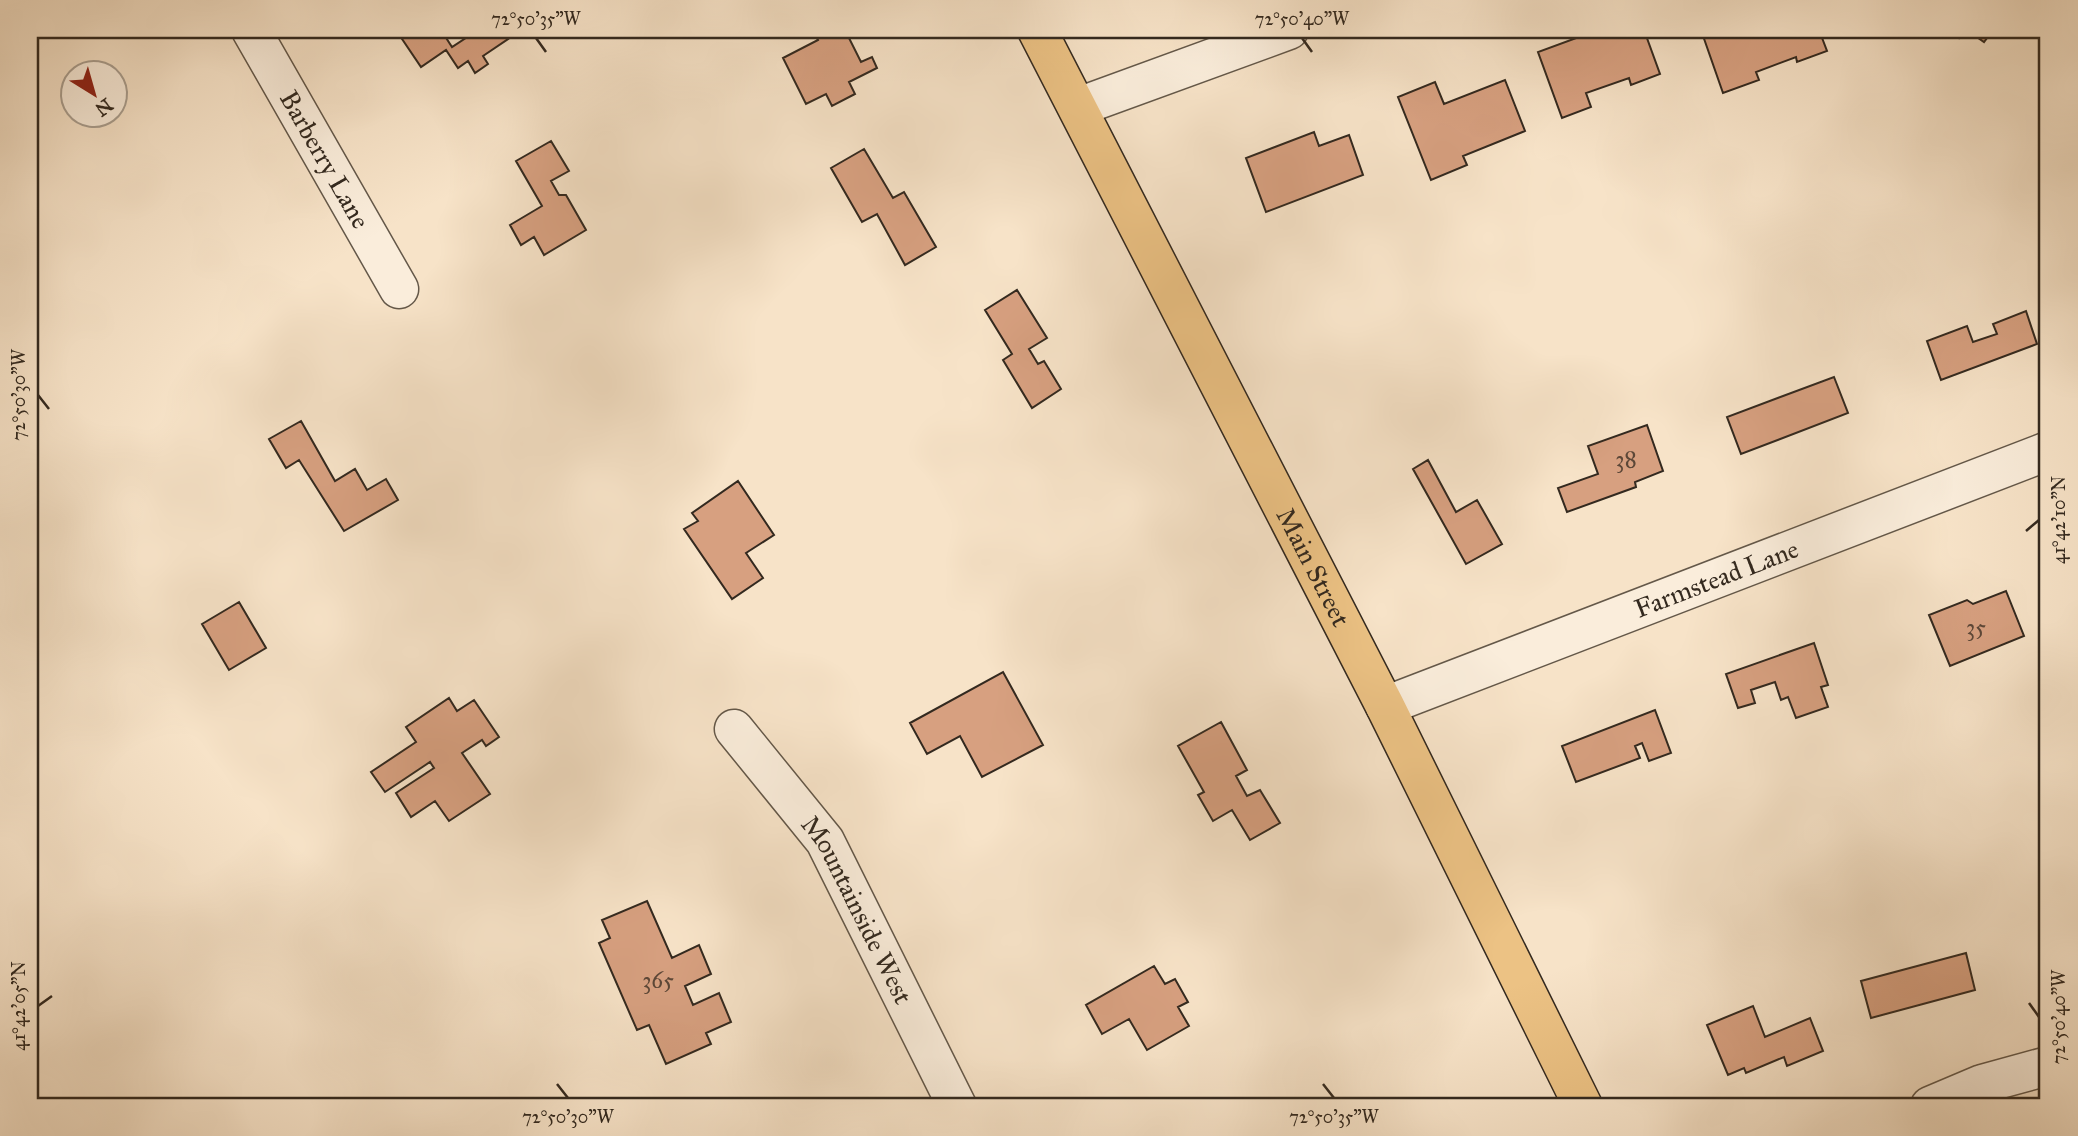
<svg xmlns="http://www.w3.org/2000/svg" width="2078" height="1136" font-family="'IM FELL Great Primer',serif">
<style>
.building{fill:#d7a080;stroke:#33291f;stroke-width:2}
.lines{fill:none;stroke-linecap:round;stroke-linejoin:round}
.street-casing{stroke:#645849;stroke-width:41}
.highway-casing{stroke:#33291f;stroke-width:41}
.street{stroke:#faeddb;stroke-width:38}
.highway{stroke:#ecc284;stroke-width:38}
.ticks{fill:none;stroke:#33291f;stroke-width:2.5}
.labels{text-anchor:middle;stroke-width:6;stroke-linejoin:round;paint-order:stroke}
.number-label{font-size:23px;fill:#5c4737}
.street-label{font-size:26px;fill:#33291f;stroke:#faeddb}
.neatline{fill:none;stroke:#33291f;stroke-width:2.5}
.ticks-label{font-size:18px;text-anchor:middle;fill:#33291f}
</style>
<rect width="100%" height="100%" fill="#f7e3c8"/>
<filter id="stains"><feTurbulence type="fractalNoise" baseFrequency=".00286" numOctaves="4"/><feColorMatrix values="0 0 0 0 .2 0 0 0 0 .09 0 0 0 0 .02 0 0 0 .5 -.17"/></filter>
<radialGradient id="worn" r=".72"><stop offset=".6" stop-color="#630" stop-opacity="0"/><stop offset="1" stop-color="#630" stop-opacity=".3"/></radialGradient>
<path class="building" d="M396 30H445L443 33 452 47 478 30H511L507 32 511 37 483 56 488 64 475 73 468 61 458 68 446 50 421 67Z
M813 30H845L861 62 872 57 877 68 849 82 855 94 832 106 826 94 806 104 783 58 818 40Z
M1598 30 1601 34 1613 30H1644L1660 74 1631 85 1629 78 1586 93 1591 107 1562 118 1538 52Z
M1701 30H1819L1827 51 1797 62 1796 57 1756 72 1759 80 1723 93Z
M1948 30H1965L1959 38Z
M1967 30H1993L1984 42Z
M1505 80 1525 131 1463 156 1467 165 1431 180 1398 97 1435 82 1444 104Z
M1314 132 1319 146 1349 135 1363 175 1266 212 1246 158Z
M551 141 569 171 551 181 559 195H566L586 230 544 255 534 237 521 245 510 225 542 206 516 161Z
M864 149 893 198 904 192 936 247 905 265 877 214 862 222 831 168Z
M1017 290 1047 338 1029 349 1038 364 1044 361 1061 389 1032 408 1003 360 1012 354 985 310Z
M2026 311 2037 344 1941 380 1927 341 1967 326 1973 342 1997 334 1993 324Z
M1834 377 1848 413 1741 454 1727 417Z
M301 421 335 481 355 469 367 490 386 479 398 500 344 531 299 460 286 468 269 439Z
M1647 425 1663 471 1635 482 1636 487 1567 512 1558 488 1598 474 1588 446Z
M1428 460 1456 512 1477 500 1502 544 1466 564 1413 469Z
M738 481 774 535 746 553 763 578 732 599 684 529 698 521 692 513Z
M2006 591 2024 636 1950 666 1929 615 1967 600 1973 604Z
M239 602 266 648 229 670 202 624Z
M1814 643 1828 685 1821 687 1828 707 1796 718 1788 697 1781 700 1775 682 1751 690 1755 703 1738 708 1726 674Z
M1003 672 1043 745 982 777 960 736 927 754 910 723Z
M449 698 457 711 474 700 499 737 486 746 482 740 462 753 490 794 449 821 435 801 411 817 396 793 434 768 430 762 385 792 371 772 416 742 406 727Z
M1655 710 1671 753 1649 761 1642 743 1635 746 1640 758 1576 782 1562 746Z
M1221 722 1247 770 1236 776 1247 796 1260 790 1280 823 1250 840 1232 810 1213 821 1198 795 1204 792 1178 746Z
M647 901 672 958 699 945 711 974 685 986 693 1005 719 993 731 1022 706 1033 711 1044 666 1064 649 1025 637 1030 599 943 610 938 602 920Z
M1966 953 1975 990 1871 1018 1861 981Z
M1154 966 1165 984 1175 979 1188 1002 1178 1007 1189 1026 1147 1050 1129 1019 1102 1034 1086 1005Z
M1753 1006 1765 1037 1810 1018 1823 1051 1787 1066 1784 1057 1746 1073 1744 1068 1728 1075 1707 1025Z"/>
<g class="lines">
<defs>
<g id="street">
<path id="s1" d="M251 30 399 289"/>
<path d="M1078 107 1289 30"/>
<path id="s2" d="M1385 706 2048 451"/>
<path id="s3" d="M734 729 825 841 957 1106"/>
<path d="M1930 1106 1982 1084 2048 1066"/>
</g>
<g id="highway">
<path id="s4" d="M1037 30 1385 706 1583 1106"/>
</g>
</defs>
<use href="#street" class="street-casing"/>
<use href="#highway" class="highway-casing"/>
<use href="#street" class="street"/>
<use href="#highway" class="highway"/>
</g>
<path class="ticks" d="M536 38 546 52M1302 38 1312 52M38 395 49 409M2026 531 2039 520M2029 1003 2039 1017M38 1006 52 996M557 1084 568 1098M1323 1084 1334 1098"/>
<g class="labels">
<g class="number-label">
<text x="1626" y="467">38</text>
<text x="1976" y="635">35</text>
<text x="658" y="988">365</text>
</g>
<g class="street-label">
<text dy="9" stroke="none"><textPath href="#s1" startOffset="149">Barberry Lane</textPath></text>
<text dy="9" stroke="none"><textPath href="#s4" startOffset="604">Main Street</textPath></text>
<text dy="9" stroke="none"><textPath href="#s2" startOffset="355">Farmstead Lane</textPath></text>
<text dy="9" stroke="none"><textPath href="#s3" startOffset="220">Mountainside West</textPath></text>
</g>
</g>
<rect width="2078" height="1136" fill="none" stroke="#f7e3c8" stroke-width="77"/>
<g transform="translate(94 94) rotate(143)"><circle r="33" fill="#faeddb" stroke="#aa9f90" stroke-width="2"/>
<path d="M0-5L12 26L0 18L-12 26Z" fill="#8f2418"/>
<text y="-10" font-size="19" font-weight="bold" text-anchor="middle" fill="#33291f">N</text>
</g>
<rect x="38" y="38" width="2001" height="1060" class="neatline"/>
<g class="ticks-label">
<text x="536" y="25">72°50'35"W</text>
<text x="1302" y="25">72°50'40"W</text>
<text transform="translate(19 395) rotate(-90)" y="6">72°50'30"W</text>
<text transform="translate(2059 520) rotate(-90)" y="6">41°42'10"N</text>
<text transform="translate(19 1006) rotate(-90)" y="6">41°42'05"N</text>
<text transform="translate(2059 1017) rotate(-90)" y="6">72°50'40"W</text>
<text x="568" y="1123">72°50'30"W</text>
<text x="1334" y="1123">72°50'35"W</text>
</g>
<rect width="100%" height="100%" filter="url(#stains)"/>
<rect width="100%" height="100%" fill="url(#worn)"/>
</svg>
